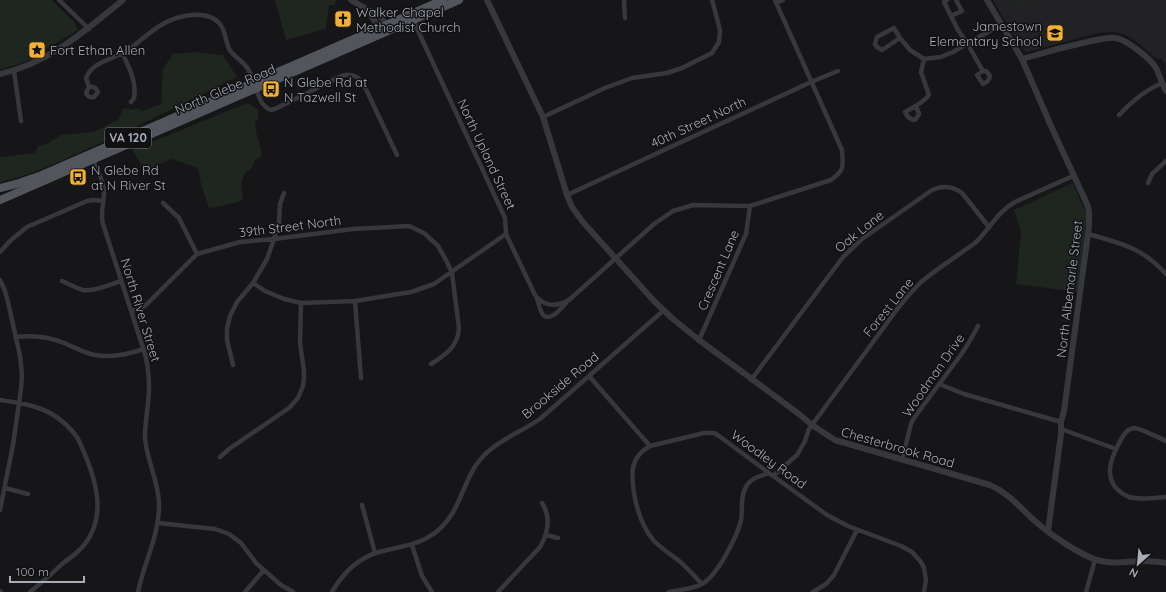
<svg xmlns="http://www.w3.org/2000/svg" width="1166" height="592" font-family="Quicksand,sans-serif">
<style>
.built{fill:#222225}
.green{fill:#1e261f}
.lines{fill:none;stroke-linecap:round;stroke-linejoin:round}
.minor{stroke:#37383d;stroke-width:4.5}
.tertiary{stroke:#37383d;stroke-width:6}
.primary{stroke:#53555c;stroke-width:8}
.labels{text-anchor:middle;stroke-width:3;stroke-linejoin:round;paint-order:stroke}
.shield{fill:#111113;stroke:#7b7e86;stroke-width:1}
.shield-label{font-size:12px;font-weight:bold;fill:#a8adb8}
.poi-label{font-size:13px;fill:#a8adb8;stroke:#111113;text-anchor:start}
.street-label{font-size:13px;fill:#a8adb8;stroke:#111113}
</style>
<rect width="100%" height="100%" fill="#161618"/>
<path class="built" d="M993 0H1166V67L1162 58 1157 59 1133 39 1123 34 1113 32 1098 33 1041 48 1039 49 1028 52H1026L1021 48Z"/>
<path class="green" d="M0 0H52L74 22 78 30 41 52C32 62 12 66 0 69Z
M275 0H337L334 5H329L326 29 286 40Z
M1011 0H1031C1027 8 1020 7 1012 5Z
M194 52 223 55 237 77C186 102 135 128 83 151 56 163 29 176 0 182V157L35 153 38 146 48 143 61 135 94 132 119 119 123 108 132 110 136 108 142 111 161 104 163 69 173 54Z
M247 103 258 109V119L255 122C255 134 261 144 262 156L255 160 251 169 244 174 241 185 243 200 235 203 209 208 201 185 198 168 172 159 145 170 132 150Z
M1073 183 1087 216 1077 292 1016 284 1021 232 1014 210Z"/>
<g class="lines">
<path class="minor" d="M59 0 89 29
M624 0 625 18
M947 0 944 2 958 30 967 43 983 71H986L990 76C989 81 987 82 983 84L977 75 983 71
M776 3 783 0
M951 16 962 11 956 0
M413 20 505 218 506 234 535 295C544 307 557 307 569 300L654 224 673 211 693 205 750 206 831 180C845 170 843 167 842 150L775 0
M900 38 894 28 877 37 875 44 877 47 882 50 900 38 910 50 924 59 941 57 953 52 1002 24
M123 54C129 68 137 82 134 98L131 102
M14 71 21 121
M89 87C93 86 96 87 98 92L94 97C90 98 88 97 86 93L89 87 86 78C93 60 117 59 131 48 151 32 164 18 191 15 202 14 212 15 219 23 226 30 225 40 229 49 234 57 243 61 248 69 254 79 256 92 262 103L267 108 271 110 275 109 341 76C351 73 359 76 364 85L397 155
M916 106 919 114 916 119 913 120 908 117 905 112C914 107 923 103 929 95L921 72 924 59
M1119 115C1131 102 1145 90 1162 83
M543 117 605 88 632 78 667 73 682 68 712 53 719 42 720 30 712 0
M92 158C96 168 104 180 104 192 104 203 100 212 103 224L145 354C149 370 150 387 148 403 147 414 145 425 145 437 146 459 158 479 159 503 160 534 144 562 138 592
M1148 183 1152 174 1166 161
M567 195 811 82 838 71
M163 203 179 218 197 254
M1088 234C1121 243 1143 248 1166 274
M0 252 11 240 27 227 87 201 93 200 103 201
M0 280 5 291 8 302 20 356 22 375 21 389 13 445 0 510
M62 281C69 284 76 288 83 290 94 292 111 284 121 281
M253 283 265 291 284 299 301 303 355 301 411 292 434 284 506 234
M537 298C538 302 539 307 541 311 547 326 561 309 566 303
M355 301 361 378
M131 311 141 309 147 304 197 254 240 242 274 239 353 229 409 226 424 233 438 246 446 260 452 273 459 328C458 347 445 355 431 364
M16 337C33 335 48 336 64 343 74 347 84 353 95 355 112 358 128 354 144 349
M699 340 746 234 750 206
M233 365 227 340V329L230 316 237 302 253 283 267 259 274 239 279 222 280 204 284 193
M589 376 650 446 704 433H714L719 436 769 473 827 515 848 526 901 546 912 552 921 562 924 568 926 580 924 592
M751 380 843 257 862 239 932 190C943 185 952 186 962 193L989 227
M939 384 964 394 1061 422
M0 400C20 403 38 405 55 416 64 422 71 429 77 437 80 443 83 450 86 457 96 482 104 511 90 536 84 548 73 556 62 564 52 574 41 583 30 592
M1061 429 1116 449
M1166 441C1159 438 1140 428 1134 428 1125 429 1122 438 1118 445 1111 459 1105 475 1116 488 1120 492 1124 495 1129 497 1140 500 1154 498 1166 497
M650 446C630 457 631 473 634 493 637 511 642 527 654 541 661 548 670 554 678 560 687 567 694 576 702 584
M220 457 229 449 289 408 298 398 303 386 304 378V371L300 343 301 303
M902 460 911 424 914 418 960 356 968 344 978 326
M773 476 797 455 805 441 809 429 898 308C905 299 913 290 921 282 938 268 957 256 975 243 990 229 996 213 1015 202L1073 176
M5 488 28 494
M362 505 375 553
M158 523 215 529 229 534 241 543 256 563 264 570 281 585 293 592
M546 535 558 538
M412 545 422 576 432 592
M0 591 1 592
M245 592 264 570
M332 592C343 573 358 558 379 552 400 546 418 546 436 532 459 514 461 488 476 465 492 442 518 434 540 419L664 310
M498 592 540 547C548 533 551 517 542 503
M669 592C679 590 692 589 702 584 717 576 737 537 741 520 743 509 740 496 746 487 750 478 761 476 769 473
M813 592 826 584 834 575 857 530
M1086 592 1095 560"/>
<path class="tertiary" d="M351 0 368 10 379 15 388 27
M487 0 543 117 567 195 572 207 582 221 654 301 673 319 699 340 799 414 812 425 835 440 990 485C1009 493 1020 508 1035 521 1048 533 1080 555 1097 560 1113 565 1128 561 1145 561 1152 561 1159 562 1166 563
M987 0 1022 59 1051 126 1087 204 1089 212V226L1064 411 1061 422V434L1048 531
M368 11 381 30
M1022 59C1045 52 1068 46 1091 41 1099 40 1107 37 1115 38 1126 39 1151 59 1156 68 1160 76 1162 84 1166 91
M0 74C48 64 86 30 123 0"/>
<path class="primary" d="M0 188 16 184 42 175 443 0
M0 200 459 0"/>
</g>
<defs>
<symbol id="church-square" viewBox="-11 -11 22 22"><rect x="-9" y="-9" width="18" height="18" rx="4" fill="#f2b134" stroke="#111113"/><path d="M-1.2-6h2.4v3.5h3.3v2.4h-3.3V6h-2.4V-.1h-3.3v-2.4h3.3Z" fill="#111"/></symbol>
<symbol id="school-square" viewBox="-11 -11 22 22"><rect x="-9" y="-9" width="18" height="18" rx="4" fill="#f2b134" stroke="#111113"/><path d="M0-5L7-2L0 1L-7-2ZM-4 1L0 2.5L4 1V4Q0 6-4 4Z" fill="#111"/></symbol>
<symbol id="sight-square" viewBox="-11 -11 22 22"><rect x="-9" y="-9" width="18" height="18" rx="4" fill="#f2b134" stroke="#111113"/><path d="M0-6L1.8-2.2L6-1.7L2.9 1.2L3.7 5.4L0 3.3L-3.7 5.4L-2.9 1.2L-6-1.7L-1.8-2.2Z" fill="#111"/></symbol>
<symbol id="bus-square" viewBox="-11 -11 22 22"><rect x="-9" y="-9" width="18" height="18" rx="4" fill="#f2b134" stroke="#111113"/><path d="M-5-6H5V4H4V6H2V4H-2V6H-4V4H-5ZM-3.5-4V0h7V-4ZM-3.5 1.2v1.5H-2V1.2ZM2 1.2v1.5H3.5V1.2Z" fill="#111"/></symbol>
</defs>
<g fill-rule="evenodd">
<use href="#church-square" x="333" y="9" width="20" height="20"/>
<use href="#school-square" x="1045" y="23" width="20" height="20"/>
<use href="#sight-square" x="27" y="40" width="20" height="20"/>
<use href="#bus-square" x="261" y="79" width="20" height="20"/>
<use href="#bus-square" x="68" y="167" width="20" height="20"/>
</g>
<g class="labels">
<rect class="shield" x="105" y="128" width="46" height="20" rx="3"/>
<g class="shield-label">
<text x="128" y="142">VA 120</text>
</g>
<g class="poi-label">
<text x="356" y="17">Walker Chapel<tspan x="356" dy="15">Methodist Church</tspan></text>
<text x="1042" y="31" text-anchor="end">Jamestown<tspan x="1042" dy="15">Elementary School</tspan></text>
<text x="50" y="55">Fort Ethan Allen</text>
<text x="284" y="87">N Glebe Rd at<tspan x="284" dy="15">N Tazwell St</tspan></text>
<text x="91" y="175">N Glebe Rd<tspan x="91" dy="15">at N River St</tspan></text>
</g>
<g class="street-label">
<text transform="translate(225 89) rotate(-23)" y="5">North Glebe Road</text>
<text transform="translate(698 122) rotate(-25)" y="5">40th Street North</text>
<text transform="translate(487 154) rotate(65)" y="5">North Upland Street</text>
<text transform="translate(290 226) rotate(-7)" y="5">39th Street North</text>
<text transform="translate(859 231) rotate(-39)" y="5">Oak Lane</text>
<text transform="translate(718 270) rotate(-67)" y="5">Crescent Lane</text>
<text transform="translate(1069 289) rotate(-83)" y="5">North Albemarle Street</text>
<text transform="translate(888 307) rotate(-51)" y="5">Forest Lane</text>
<text transform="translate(141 310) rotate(73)" y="5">North River Street</text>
<text transform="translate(933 375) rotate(-55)" y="5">Woodman Drive</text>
<text transform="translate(560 385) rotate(-40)" y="5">Brookside Road</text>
<text transform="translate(898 447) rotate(16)" y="5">Chesterbrook Road</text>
<text transform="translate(769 459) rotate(36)" y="5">Woodley Road</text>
</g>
</g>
<g transform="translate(1138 564) rotate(207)" stroke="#111113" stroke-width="3" paint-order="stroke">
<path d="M0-3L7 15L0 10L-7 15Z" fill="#a8adb8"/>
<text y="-6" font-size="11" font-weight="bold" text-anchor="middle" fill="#a8adb8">N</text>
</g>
<path d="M10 576v6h74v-6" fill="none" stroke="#a8adb8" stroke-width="2"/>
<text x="16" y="576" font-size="12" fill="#a8adb8" stroke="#111113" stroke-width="3" paint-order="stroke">100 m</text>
</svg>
